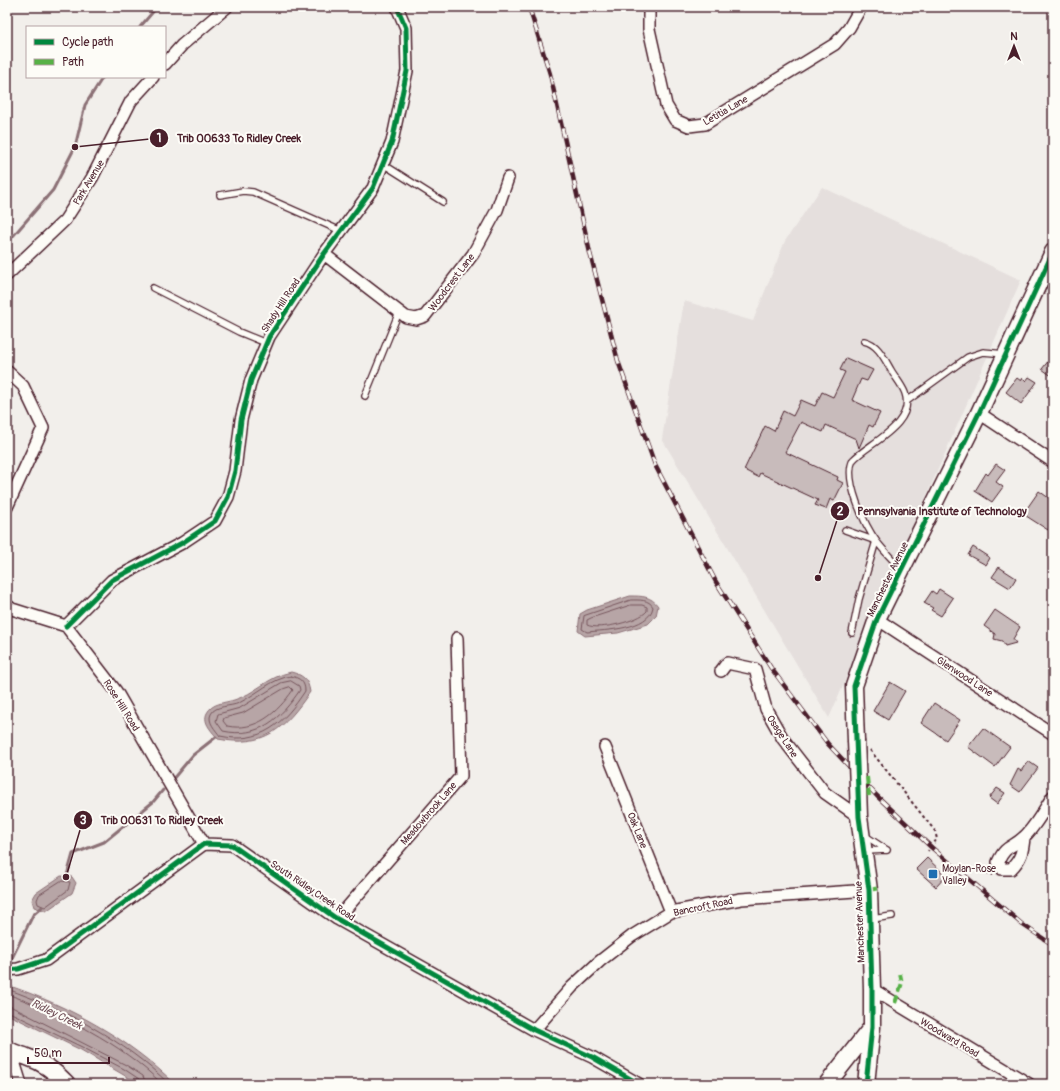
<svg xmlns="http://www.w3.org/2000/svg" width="1060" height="1091" font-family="Pangolin,sans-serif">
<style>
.built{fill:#e5dfdd}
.water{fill:#b7a5a6;stroke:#8b6f75}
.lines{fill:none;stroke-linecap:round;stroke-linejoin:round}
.shore{stroke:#76555c;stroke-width:1}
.stream{stroke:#8b6f75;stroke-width:3}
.building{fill:#c8bbbb;stroke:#4a1f2b}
.lane-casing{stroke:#4a1f2b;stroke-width:8}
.street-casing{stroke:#4a1f2b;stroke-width:14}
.secondary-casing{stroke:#4a1f2b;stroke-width:19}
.path{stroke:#4a1f2b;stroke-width:2;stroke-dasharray:3 3;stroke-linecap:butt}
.lane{stroke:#fdfcf7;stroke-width:5.5}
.street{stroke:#fdfcf7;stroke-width:11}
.secondary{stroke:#fdfcf7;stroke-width:16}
.rail-casing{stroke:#4a1f2b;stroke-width:4.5}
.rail{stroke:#fdfcf7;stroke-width:3;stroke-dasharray:9;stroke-linecap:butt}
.secondary-bridge-casing{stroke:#4a1f2b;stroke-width:19;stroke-linecap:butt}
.secondary-bridge{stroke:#fdfcf7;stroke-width:16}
.quiet{stroke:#57b146;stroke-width:4;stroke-dasharray:8 4;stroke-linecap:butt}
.cycleway-casing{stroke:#fdfcf7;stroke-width:8}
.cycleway{stroke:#00873e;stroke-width:5}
.poi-dot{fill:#1f6fb2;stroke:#fdfcf7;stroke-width:1.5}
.labels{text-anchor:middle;stroke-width:4;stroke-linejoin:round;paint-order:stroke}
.street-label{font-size:10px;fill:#4a1f2b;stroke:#fdfcf7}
.poi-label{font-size:10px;fill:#4a1f2b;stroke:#fdfcf7;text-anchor:start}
.water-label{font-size:11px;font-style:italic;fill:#704e56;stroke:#fdfcf7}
.leader{fill:none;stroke:#4a1f2b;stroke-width:1.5}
.callout-dot{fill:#4a1f2b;stroke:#fdfcf7;stroke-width:1.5}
.mark-label{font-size:12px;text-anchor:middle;font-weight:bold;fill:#fff}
.callout-label{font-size:11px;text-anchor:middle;font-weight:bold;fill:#4a1f2b;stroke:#fdfcf7;stroke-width:4;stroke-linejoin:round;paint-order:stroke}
</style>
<rect width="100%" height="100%" fill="#f2efeb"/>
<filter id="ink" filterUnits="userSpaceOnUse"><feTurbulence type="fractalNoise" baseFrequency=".025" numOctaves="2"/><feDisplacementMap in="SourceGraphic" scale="8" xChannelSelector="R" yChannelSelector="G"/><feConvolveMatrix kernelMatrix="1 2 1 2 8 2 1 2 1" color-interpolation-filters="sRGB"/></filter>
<g filter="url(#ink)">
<path class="built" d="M822 187 1021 280 829 718 662 439 684 301 753 321 785 241Z"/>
<path class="water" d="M630 596C642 596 651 596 658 606L656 616 648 624 618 633 585 636 578 631 580 614 587 610Z
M291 672C303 675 308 679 310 692 284 729 265 748 218 739 213 732 202 723 207 713 212 703 224 703 234 700 255 694 267 677 291 672Z
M61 876 72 877 76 883 72 893 46 911 34 907 32 900 36 893Z
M7 985C69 1006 128 1038 175 1084H139L81 1050 7 1014Z"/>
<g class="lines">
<path class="shore" d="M631 600C639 600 649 599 653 607 649 630 605 630 587 632L582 629 584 616Z
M631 605H642L647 607V611C639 621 599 631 587 625V620L591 618Z
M291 676C300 678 305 682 305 691 284 723 261 745 220 736 216 730 207 722 211 714 215 705 231 707 239 703 257 694 271 679 291 676Z
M291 681 299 686 300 690C281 718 259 739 223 731L216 721 218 714 240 708 281 683Z
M290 687 293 690C277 713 256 732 227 726L223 721 224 718 243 713 283 689Z
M61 881 70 882 68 890 45 907 38 904 37 900 39 895Z
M7 989C66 1010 124 1040 169 1084
M7 994C61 1013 121 1043 162 1084
M7 1006 12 1007 126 1065 143 1076 146 1084
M7 1011 82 1047 124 1069 139 1079 141 1084"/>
<path class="stream" d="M140 27 157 7
M7 243 53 190 75 147 85 105 103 77
M172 780 193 755 216 737
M66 879 73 854 104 842 153 802 163 790
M10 962 33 915 42 907"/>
</g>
<path class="building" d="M1053 355V377L1042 369Z
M846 358 873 370 867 381 861 379 852 400 880 413 873 427 869 425 859 448 856 439 826 425 823 432 801 422 785 452 838 477 837 480 843 483 834 501 830 499 826 509 815 505 818 500 760 473 758 477 744 470 765 426 774 431 783 411 793 416 801 400 815 406 822 392 833 397 845 372 840 370Z
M1029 377 1037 382 1021 404 1006 392 1017 378 1021 381 1023 378 1026 381Z
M996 464 1005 470 996 482 1003 487 992 502 975 491 986 473 988 475Z
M1039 491 1053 501V523L1048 530 1023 514Z
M973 547 990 558 986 565 968 555Z
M999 567 1016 578 1010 588 992 577Z
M939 589 953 598 941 616 931 610 933 608 924 603 932 591 936 594Z
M995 610 1020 627 1013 639 1016 643 1005 646 1002 641 994 639 995 634 984 626Z
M890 682 905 691 888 720 873 711Z
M934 703 960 720 946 740 921 723Z
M983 728 1010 747 995 767 968 747Z
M1028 761 1038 768 1020 792 1010 785 1018 769 1021 771Z
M997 788 1005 793 997 804 989 798Z
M927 858 946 876 936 887 916 869Z"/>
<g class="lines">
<defs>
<path id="lane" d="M383 164 443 202
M220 195 243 191 253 192 341 231
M153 288 239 332 266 343
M864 341C878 344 884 358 891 370 895 377 902 385 905 393 916 424 869 443 853 460 843 479 865 526 877 542 884 551 892 559 900 568
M365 396 399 312
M907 401 968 357 983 352 1005 354
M845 530 876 541 859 599 852 633
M864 835 887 850
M866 851 887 850
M872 919 892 916"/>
<path id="street" d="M649 7V29L666 105 675 120 689 126 705 124 835 44 849 28 861 7
M165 64 182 45 227 7
M324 254 406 317 416 319 425 316 473 254 497 210 508 178
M7 275 65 220 92 178 131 101 153 77
M7 371 23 386 43 428 7 507
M979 413 1053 462
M7 605 12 609 66 626 116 691 204 844
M877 619 1053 734
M66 626 112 580 182 543 215 521 228 497 235 471 241 420 251 380 269 337 324 254 373 188 392 142 407 71 406 28 397 7
M721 671 727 663 755 669 766 709 783 739 825 793 859 817
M605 747 671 912
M1024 837C1023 851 1021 859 1011 869H1002L998 862C1006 844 1013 848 1024 837 1035 827 1045 808 1053 796
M337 919 461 776 457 638
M7 970 18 969 46 960 204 844 232 845 337 919 534 1030 592 1057 639 1084
M872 989 1029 1084
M534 1030 572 987 600 961 632 936 671 912 741 899 869 890
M11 1052 21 1084"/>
<path id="secondary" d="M856 741 854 686 877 619 979 413 1053 252
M858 787 859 817 869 890 872 989V1027L866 1084
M7 1048C13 1054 20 1054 27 1057 42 1062 57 1073 67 1084
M827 1084 872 1027"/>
</defs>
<use href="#lane" class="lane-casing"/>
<use href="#street" class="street-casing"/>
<use href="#secondary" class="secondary-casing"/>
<path class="path" d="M870 750 935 831 937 839 928 851
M969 867 993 875"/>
<use href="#lane" class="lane"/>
<use href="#street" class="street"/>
<use href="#secondary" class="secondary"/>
<defs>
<path id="rail" d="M529 7 550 74 590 253 618 361 655 465 716 582 771 668 828 744 877 796 931 847 1023 925 1053 945"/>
</defs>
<use href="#rail" class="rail-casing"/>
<use href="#rail" class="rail"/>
<defs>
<path id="secondary-bridge" d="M856 741 858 787"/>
</defs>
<use href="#secondary-bridge" class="secondary-bridge-casing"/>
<use href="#secondary-bridge" class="secondary-bridge"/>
<path class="quiet" d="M867 777 869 796
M869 890 880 888
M895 1003 902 983 900 974"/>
<defs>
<path id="cycleway" d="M66 626 112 580 182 543 215 521 228 497 235 471 241 420 251 380 269 337 324 254 373 188 392 142 407 71 406 28 397 7
M7 970 18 969 46 960 204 844 232 845 337 919 534 1030 592 1057 639 1084
M866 1084 872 1027V989L869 890 859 817 854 686 877 619 979 413 1053 252"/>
</defs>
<use href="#cycleway" class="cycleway-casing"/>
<use href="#cycleway" class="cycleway"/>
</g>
</g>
<rect class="poi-dot" x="928" y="869" width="10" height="10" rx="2"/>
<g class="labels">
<g class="street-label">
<text transform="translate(725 110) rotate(-30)" y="4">Letitia Lane</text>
<text transform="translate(88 182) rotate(-59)" y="4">Park Avenue</text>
<text transform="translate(451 282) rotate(-53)" y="4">Woodcrest Lane</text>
<text transform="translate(280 305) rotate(-57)" y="4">Shady Hill Road</text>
<text transform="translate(887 579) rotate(-64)" y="4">Manchester Avenue</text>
<text transform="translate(965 676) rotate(33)" y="4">Glenwood Lane</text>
<text transform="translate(122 705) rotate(58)" y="4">Rose Hill Road</text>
<text transform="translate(783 736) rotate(57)" y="4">Osage Lane</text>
<text transform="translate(428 813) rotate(-49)" y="4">Meadowbrook Lane</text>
<text transform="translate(638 830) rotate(68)" y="4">Oak Lane</text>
<text transform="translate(313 890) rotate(34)" y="4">South Ridley Creek Road</text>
<text transform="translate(703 906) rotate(-12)" y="4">Bancroft Road</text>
<text transform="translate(859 922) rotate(-92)" y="4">Manchester Avenue</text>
<text transform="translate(950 1037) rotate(31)" y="4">Woodward Road</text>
</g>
<g class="poi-label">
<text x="942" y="872">Moylan-Rose<tspan x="942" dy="12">Valley</tspan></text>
</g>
<g class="water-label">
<text transform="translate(57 1014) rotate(26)" y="4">Ridley Creek</text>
</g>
</g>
<path class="leader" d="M75 147L159 138M818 578L840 511M66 877L83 820"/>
<g class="callout-dot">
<circle cx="75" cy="147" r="4"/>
<circle cx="818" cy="578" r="4"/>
<circle cx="66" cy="877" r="4"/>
<circle cx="159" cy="138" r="10"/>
<circle cx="840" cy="511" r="10"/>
<circle cx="83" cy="820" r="10"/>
</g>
<g class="mark-label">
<text x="159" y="142">1</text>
<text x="840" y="515">2</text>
<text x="83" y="824">3</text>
</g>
<g class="callout-label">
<text x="239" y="142">Trib 00633 To Ridley Creek</text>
<text x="942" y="515">Pennsylvania Institute of Technology</text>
<text x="162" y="824">Trib 00631 To Ridley Creek</text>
</g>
<rect width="1060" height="1091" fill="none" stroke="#fdfcf7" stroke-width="24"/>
<rect x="12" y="12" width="1036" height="1067" fill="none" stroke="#4a1f2b" stroke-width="1.5" filter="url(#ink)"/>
<rect x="26" y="26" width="140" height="52" fill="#fdfcf7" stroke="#b5a4a5"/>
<rect x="34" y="39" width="20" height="6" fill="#00873e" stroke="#b5a4a5"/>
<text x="62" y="46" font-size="12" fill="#4a1f2b">Cycle path</text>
<rect x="34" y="59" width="20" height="6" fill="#57b146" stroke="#b5a4a5"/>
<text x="62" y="66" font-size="12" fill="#4a1f2b">Path</text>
<g transform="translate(1014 46)" stroke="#fdfcf7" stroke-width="3" paint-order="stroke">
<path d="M0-3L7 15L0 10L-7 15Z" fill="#4a1f2b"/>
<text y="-6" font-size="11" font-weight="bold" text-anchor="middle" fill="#4a1f2b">N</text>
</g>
<path d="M28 1057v6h81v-6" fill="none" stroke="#4a1f2b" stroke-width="2"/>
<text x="34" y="1057" font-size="12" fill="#4a1f2b" stroke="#fdfcf7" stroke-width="3" paint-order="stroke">50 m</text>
</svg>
